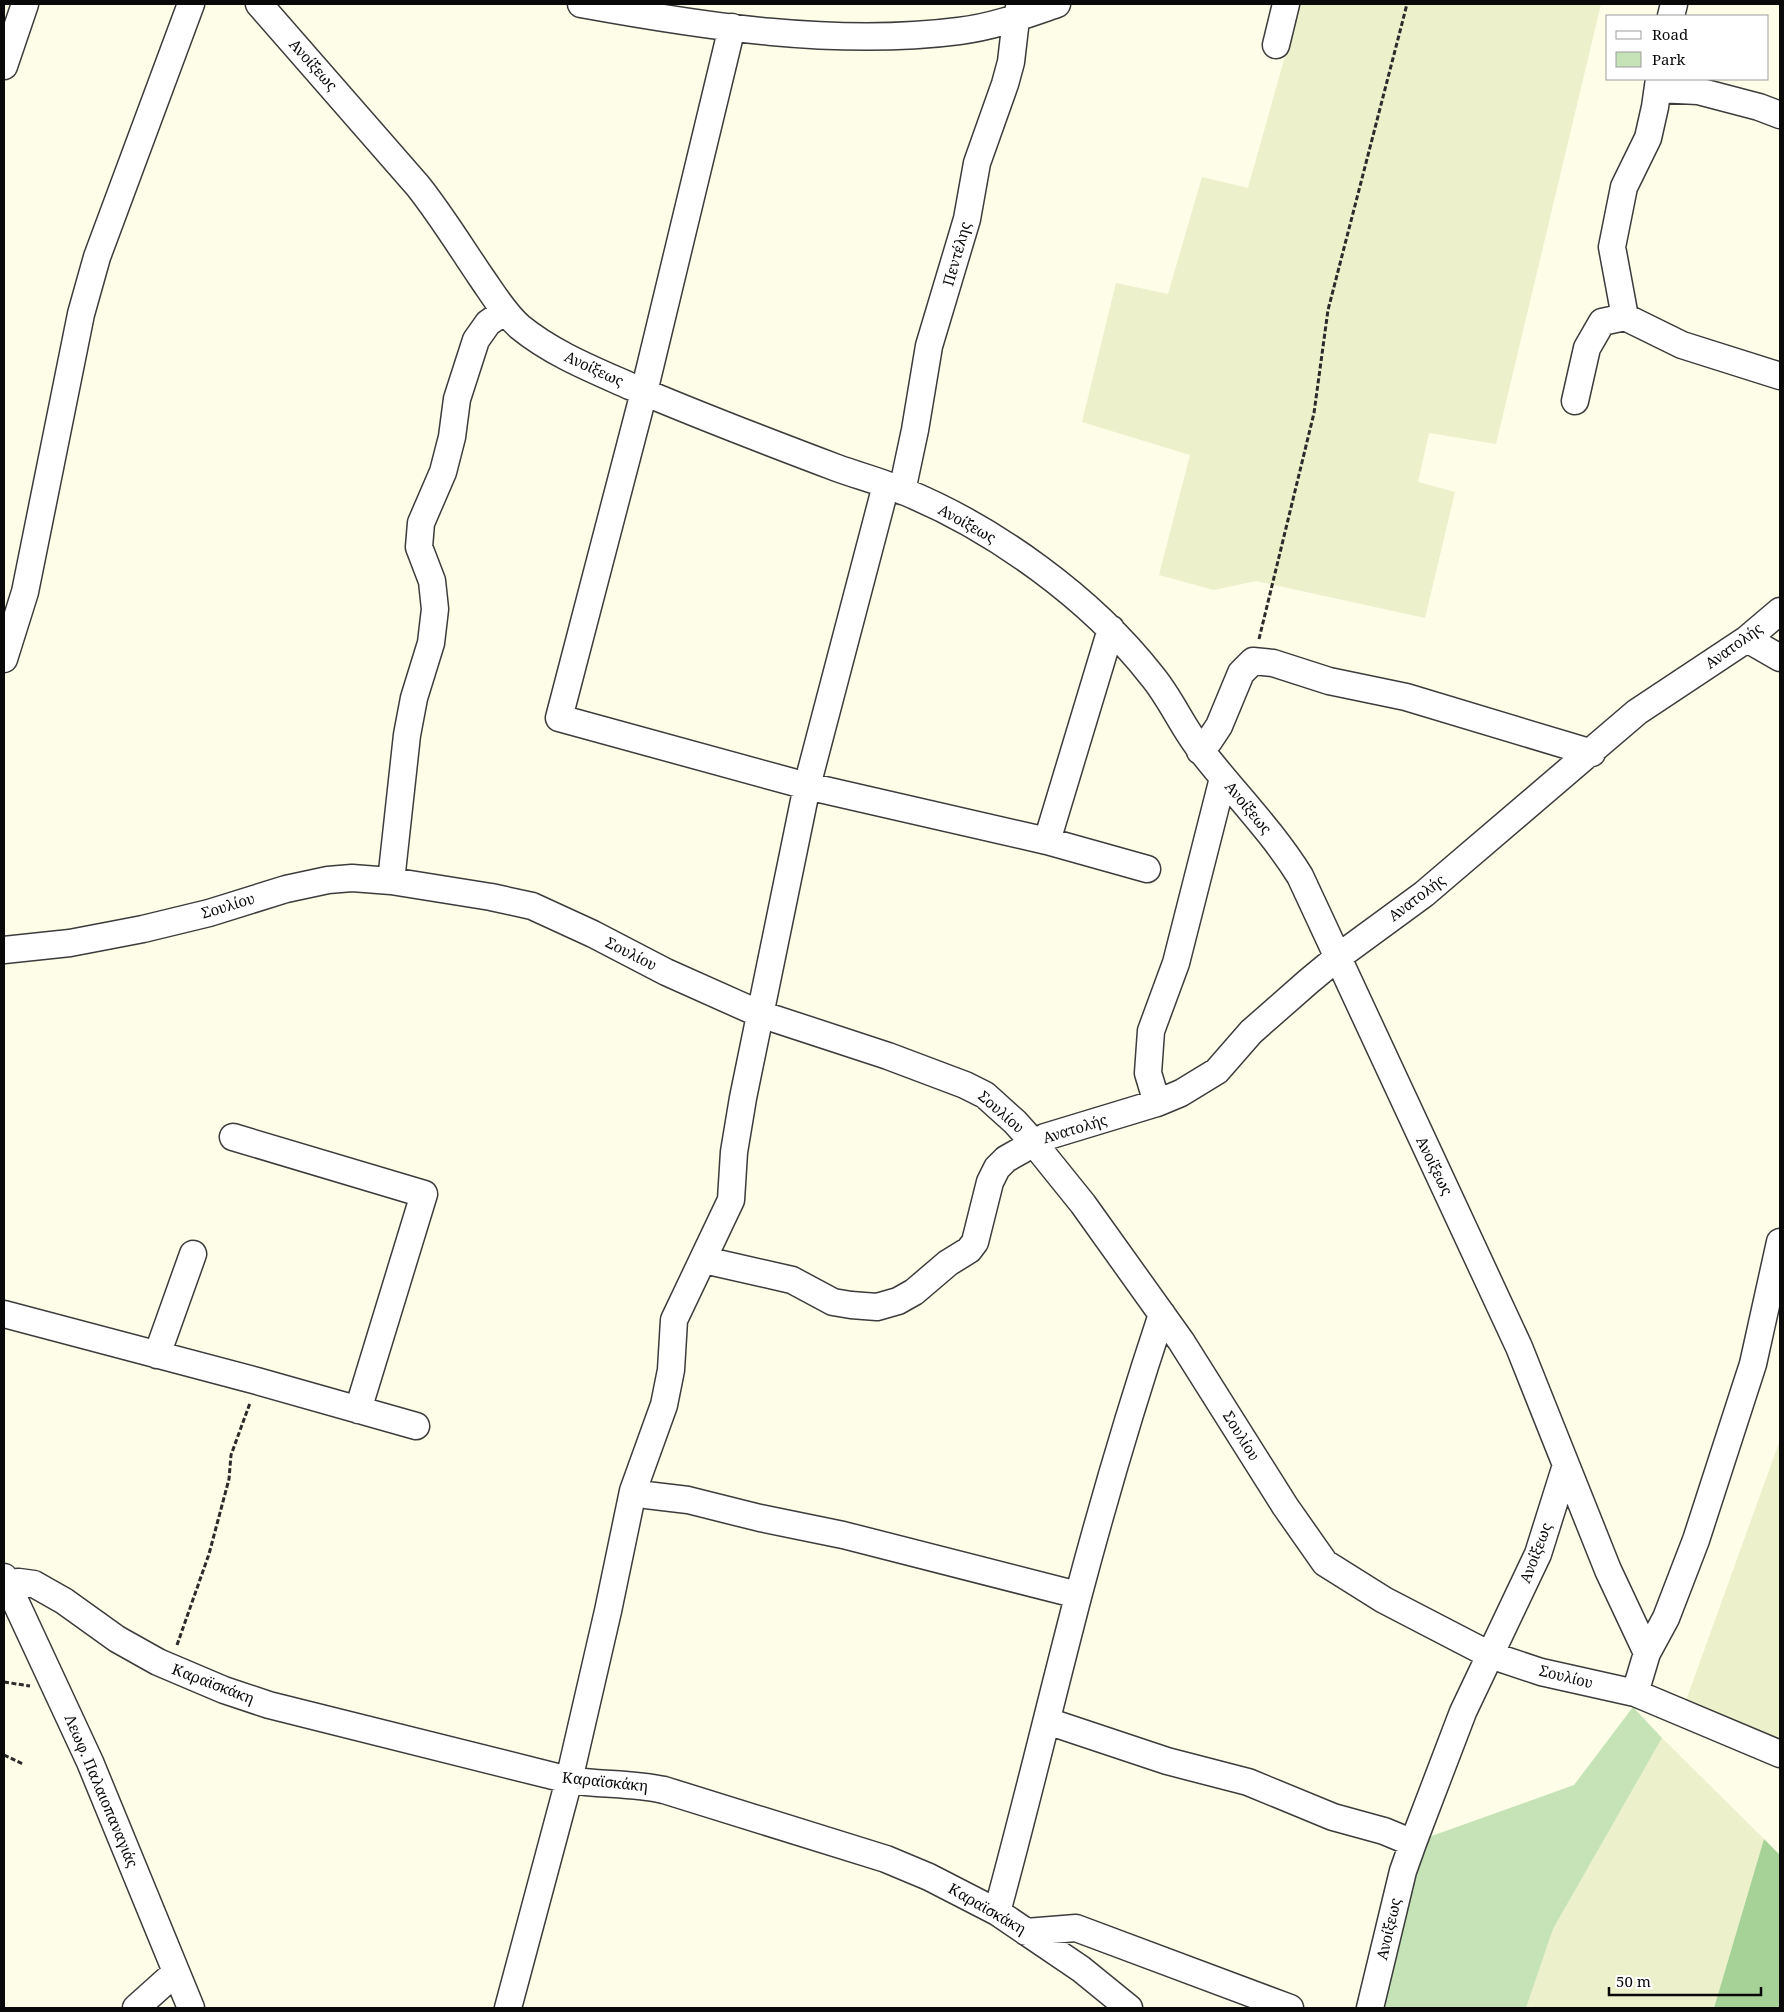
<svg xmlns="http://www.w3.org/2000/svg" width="1784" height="2012" font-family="'Noto Serif',serif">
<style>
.farmland{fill:#ecf0cb}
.green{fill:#c5e3b6}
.forest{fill:#a6d297}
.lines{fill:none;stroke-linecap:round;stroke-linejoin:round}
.minor-casing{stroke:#3c3c3c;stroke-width:29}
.path{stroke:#2b2b2b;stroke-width:3;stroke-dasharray:5 2.5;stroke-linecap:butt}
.minor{stroke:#fff;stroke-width:26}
.labels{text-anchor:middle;stroke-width:5;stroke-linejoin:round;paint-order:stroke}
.street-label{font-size:15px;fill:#090909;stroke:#fff}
</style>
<rect width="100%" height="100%" fill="#fdfde8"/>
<path class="farmland" d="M1290 4H1601L1496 444 1429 433 1418 482 1455 492 1425 618 1256 581 1214 590 1159 575 1190 455 1082 422 1116 283 1168 294 1202 177 1248 188 1287 49Z
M1780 1440V1743L1684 1706Z
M1662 1738 1764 1839 1714 2008H1526L1553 1929Z"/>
<path class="green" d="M1633 1707 1662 1738 1553 1929 1526 2008H1379L1426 1838 1574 1785Z"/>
<path class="forest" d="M1764 1839 1780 1855V2008H1714Z"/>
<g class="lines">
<defs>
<path id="minor" d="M259 4 418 186C441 215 460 246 481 277 493 294 504 313 520 327 553 354 594 370 632 387 700 416 768 442 837 468 859 476 882 482 903 491 994 528 1091 598 1152 676 1172 700 1183 729 1203 753 1235 794 1272 831 1300 876L1519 1347 1608 1570 1647 1653
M581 4C702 26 836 47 959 31 993 27 1025 15 1057 4
M1671 16 1674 4
M1276 45 1286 4
M4 66 25 4
M1659 79 1655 107 1648 138 1624 187 1612 247 1625 317 1682 345 1780 376
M1658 89 1698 91 1759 107 1780 115
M1575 401 1587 348 1602 322 1625 317
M886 485 807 786 1047 841
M902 491 915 430 929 346 967 219 977 163 1005 84 1011 62 1016 19 1020 4
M1111 629 1047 841 1147 869
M1747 639 1780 658
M4 659 25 592 81 314 97 257 191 4
M1200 751 1209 741 1219 726 1241 673 1253 661 1273 663 1329 681 1406 697 1592 753
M391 881 407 735 414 698 431 643 435 609 432 581 419 547 421 523 443 472 452 437 457 399 476 340 488 323 505 311
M4 950 70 943 143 929 209 913 286 889 328 880 352 878 391 881 491 897 532 906 593 934 666 972 760 1014 888 1056 965 1085 985 1095 1015 1122 1033 1142 1083 1204 1181 1341 1285 1506 1325 1563 1384 1600 1490 1655 1541 1672 1635 1693 1780 1754
M1157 1103 1148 1073 1151 1031 1176 963 1223 778
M233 1137 424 1194 358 1410
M704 1260 792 1280 833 1302 851 1305 877 1307 898 1301 914 1292 948 1263 969 1250 975 1242 990 1182 997 1168 1006 1159 1045 1137 1157 1103 1181 1093 1217 1071 1251 1032 1309 981 1338 957 1424 894 1637 712 1747 639 1780 611
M4 1314 257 1381 416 1426
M157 1355 193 1254
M633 1491 646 1495 688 1500 760 1518 843 1535 1078 1595
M4 1577 90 1762 191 2008
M7 1583 19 1582 34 1584 64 1601 117 1639 158 1662 224 1690 269 1705 569 1780C600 1785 633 1783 664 1790L886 1859 929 1877 997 1912 1081 1969 1129 2008
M1635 1693 1647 1653 1666 1618 1696 1540 1753 1364 1780 1242
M1047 1721 1167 1761 1248 1782 1333 1817 1384 1831 1413 1843
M997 1912C1026 1806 1051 1700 1079 1593 1104 1499 1131 1407 1162 1314
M1026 1932 1076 1928 1290 2008
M136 2008 175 1973
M508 2008 569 1780 608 1611 633 1491 664 1405 671 1370 674 1320 731 1200 734 1152 743 1098 807 786 559 718 644 392 732 27
M1370 2008 1403 1871 1413 1843 1463 1712 1538 1554 1566 1465"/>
</defs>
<use href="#minor" class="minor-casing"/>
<path class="path" d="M1259 639 1314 413 1328 310 1407 4
M177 1645 209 1554 229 1479 231 1455 250 1403
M4 1682 30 1686
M4 1755 23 1764"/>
<use href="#minor" class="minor"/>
</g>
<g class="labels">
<g class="street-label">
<text transform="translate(313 65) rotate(48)" y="5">Ανοίξεως</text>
<text transform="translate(957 254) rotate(-74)" y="5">Πεντέλης</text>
<text transform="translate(594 369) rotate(25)" y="5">Ανοίξεως</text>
<text transform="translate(967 524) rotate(29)" y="5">Ανοίξεως</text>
<text transform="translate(1734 646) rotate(-36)" y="5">Ανατολής</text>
<text transform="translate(1248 808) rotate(50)" y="5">Ανοίξεως</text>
<text transform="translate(1417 898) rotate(-37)" y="5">Ανατολής</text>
<text transform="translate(228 906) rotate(-17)" y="5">Σουλίου</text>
<text transform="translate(631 954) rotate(27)" y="5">Σουλίου</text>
<text transform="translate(1001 1112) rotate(41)" y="5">Σουλίου</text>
<text transform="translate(1075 1129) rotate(-17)" y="5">Ανατολής</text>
<text transform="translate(1434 1166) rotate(64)" y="5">Ανοίξεως</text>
<text transform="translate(1241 1436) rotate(58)" y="5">Σουλίου</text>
<text transform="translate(1536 1553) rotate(-69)" y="5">Ανοίξεως</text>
<text transform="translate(1566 1677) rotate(14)" y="5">Σουλίου</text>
<text transform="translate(213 1684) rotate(21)" y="5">Καραϊσκάκη</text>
<text transform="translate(605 1782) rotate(6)" y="5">Καραϊσκάκη</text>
<text transform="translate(101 1791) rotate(67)" y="5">Λεωφ. Παλαιοπαναγιάς</text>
<text transform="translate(987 1909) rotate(30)" y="5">Καραϊσκάκη</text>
<text transform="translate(1389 1929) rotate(-77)" y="5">Ανοίξεως</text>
</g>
</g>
<rect width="1784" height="2012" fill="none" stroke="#090909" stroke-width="10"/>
<rect x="1606" y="15" width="162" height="65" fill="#ffffff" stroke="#9d9d9d"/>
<rect x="1616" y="31" width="25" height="8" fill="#ffffff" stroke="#9d9d9d"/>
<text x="1652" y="40" font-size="15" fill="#090909">Road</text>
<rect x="1616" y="52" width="25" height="15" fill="#c5e3b6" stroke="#9d9d9d"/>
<text x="1652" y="65" font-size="15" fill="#090909">Park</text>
<path d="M1609 1987v8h152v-8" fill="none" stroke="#090909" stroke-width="2.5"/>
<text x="1616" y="1987" font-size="15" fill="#090909" stroke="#ffffff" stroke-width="4" paint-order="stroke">50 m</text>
</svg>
